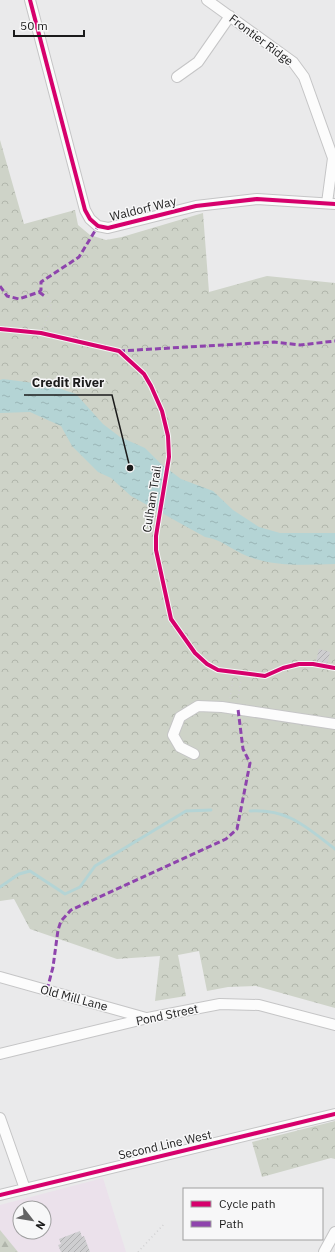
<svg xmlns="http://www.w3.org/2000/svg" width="335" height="1252" font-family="'IBM Plex Sans',sans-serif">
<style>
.education{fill:#ebe1eb;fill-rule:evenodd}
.forest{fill:url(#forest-firs)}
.park{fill:url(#park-crowns)}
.water{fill:url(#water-ripples)}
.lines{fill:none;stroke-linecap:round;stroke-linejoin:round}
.stream{stroke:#b4d4d5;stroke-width:3}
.building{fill:url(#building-hatch)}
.minor-casing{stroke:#c5c5c6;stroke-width:12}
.path{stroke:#d0d0d1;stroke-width:1.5;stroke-dasharray:1 3;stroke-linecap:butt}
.minor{stroke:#fcfcfc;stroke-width:10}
.quiet{stroke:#8e44ad;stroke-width:3;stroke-dasharray:6 3;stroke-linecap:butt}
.cycleway-casing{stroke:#f7f7f8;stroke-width:6}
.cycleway{stroke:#d6006c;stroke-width:4}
.labels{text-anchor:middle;stroke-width:3;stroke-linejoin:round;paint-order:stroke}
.street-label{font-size:12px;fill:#1b1b1b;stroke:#f7f7f8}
.leader{fill:none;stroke:#1b1b1b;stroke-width:1.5}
.callout-dot{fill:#1b1b1b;stroke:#f7f7f8;stroke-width:1.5}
.callout-label{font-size:13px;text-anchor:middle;font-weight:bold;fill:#1b1b1b;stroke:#f7f7f8;stroke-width:3;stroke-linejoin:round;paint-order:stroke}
</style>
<defs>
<pattern id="forest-firs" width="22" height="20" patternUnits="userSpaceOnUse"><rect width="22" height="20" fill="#ced3c8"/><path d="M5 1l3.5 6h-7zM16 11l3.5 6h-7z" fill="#b0b5ab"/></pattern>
<pattern id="park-crowns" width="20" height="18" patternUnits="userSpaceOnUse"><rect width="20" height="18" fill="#ced3c8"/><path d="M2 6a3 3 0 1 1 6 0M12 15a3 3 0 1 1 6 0" fill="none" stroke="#b0b5ab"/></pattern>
<pattern id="water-ripples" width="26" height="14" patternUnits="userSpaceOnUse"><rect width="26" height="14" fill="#b4d4d5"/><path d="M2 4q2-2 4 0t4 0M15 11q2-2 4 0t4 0" fill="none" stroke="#9ab5b6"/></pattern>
<pattern id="building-hatch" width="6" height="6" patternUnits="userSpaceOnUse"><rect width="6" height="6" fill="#ceced0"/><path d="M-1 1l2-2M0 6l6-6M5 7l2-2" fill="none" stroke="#b0b0b2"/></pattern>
</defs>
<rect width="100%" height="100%" fill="#eaeaeb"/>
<path class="education" d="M103 1178 126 1252H0V1205ZM20 1208H44V1232H20Z"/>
<path class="forest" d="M0 1230 18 1252H0Z"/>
<path class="park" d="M0 140 24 224 75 210 78 225 90 235 106 240 122 237 203 213 209 292 267 276 335 283V1008L256 986 228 987 207 991 199 951 178 955 186 996 155 1001 160 956 117 959 30 929 14 899 0 901Z
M335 1121V1159L331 1158 262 1177 252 1142Z"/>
<path class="water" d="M3 379 49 385 76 394 103 424 120 437 145 448 161 464 181 479 213 491 233 510 259 527 280 533H335V564C305 565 275 567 247 556 232 550 221 539 205 537L131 496 111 478 98 472 72 446 61 426 30 412 0 413V380Z"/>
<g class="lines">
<path class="stream" d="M250 811C289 809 306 827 335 849
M0 887 19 874 30 871 65 894 80 887 95 866 186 811 211 810"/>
</g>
<path class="building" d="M319 649 330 652 327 664 316 661Z
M80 1231 82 1237 84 1236 90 1252H61L58 1245 61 1244 59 1239Z"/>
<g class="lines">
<defs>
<path id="minor" d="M30 0 85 210 90 219 98 226 108 228 196 206 257 199 335 204
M207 0 293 62 304 77 333 158 327 203
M177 77 198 62 230 16
M194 754 180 747 173 735 180 717 198 706 222 707 335 724
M0 977 146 1018
M0 1054 148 1018 220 1004 259 1005 335 1025
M0 1118 25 1189
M0 1195 335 1114
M324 1252 335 1232"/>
</defs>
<use href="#minor" class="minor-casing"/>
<path class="path" d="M43 328 51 310V302L46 297
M230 698 234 672
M238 699 242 673
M138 1252 165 1223"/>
<use href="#minor" class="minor"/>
<path class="quiet" d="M0 286 7 296 19 299 39 292 41 290V282L79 257 98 226
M39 292 46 297
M119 351 274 342 300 345 335 341
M47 990 53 967 58 930 61 921 71 910 226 839 237 829 250 763 243 749 238 709"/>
<defs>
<path id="cycleway" d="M30 0 85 210 90 219 98 226 108 228 196 206 257 199 335 204
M0 329 41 333 119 351 144 374 151 386 162 411 168 436 169 457 156 536V550L171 619 195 653 207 664 218 670 265 676 283 668 299 664H313L335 668
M0 1195 335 1114"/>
</defs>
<use href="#cycleway" class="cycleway-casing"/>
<use href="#cycleway" class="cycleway"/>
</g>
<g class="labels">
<g class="street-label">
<text transform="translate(261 40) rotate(37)" y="4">Frontier Ridge</text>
<text transform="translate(143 209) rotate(-14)" y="4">Waldorf Way</text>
<text transform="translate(152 499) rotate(-81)" y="4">Culham Trail</text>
<text transform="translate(74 998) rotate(15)" y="4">Old Mill Lane</text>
<text transform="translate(167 1015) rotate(-12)" y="4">Pond Street</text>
<text transform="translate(165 1145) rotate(-13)" y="4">Second Line West</text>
</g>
</g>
<path class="leader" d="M130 468L112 395H24"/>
<circle class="callout-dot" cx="130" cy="468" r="4"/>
<g class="callout-label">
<text x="68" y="387">Credit River</text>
</g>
<rect x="183" y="1188" width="140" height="52" fill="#f7f7f8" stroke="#9f9fa0"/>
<rect x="191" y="1201" width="20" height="6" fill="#d6006c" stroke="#9f9fa0"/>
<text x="219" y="1208" font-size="12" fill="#1b1b1b">Cycle path</text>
<rect x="191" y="1221" width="20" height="6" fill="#8e44ad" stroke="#9f9fa0"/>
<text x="219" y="1228" font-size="12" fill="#1b1b1b">Path</text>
<g transform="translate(32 1220) rotate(121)"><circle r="19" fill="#f7f7f8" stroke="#9f9fa0"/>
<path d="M0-3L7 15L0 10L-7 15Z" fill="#636364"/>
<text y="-6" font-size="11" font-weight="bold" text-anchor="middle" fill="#1b1b1b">N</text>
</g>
<path d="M14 30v6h70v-6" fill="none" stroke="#1b1b1b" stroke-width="2"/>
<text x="20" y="30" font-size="12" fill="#1b1b1b" stroke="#f7f7f8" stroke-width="3" paint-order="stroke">50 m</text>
</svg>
